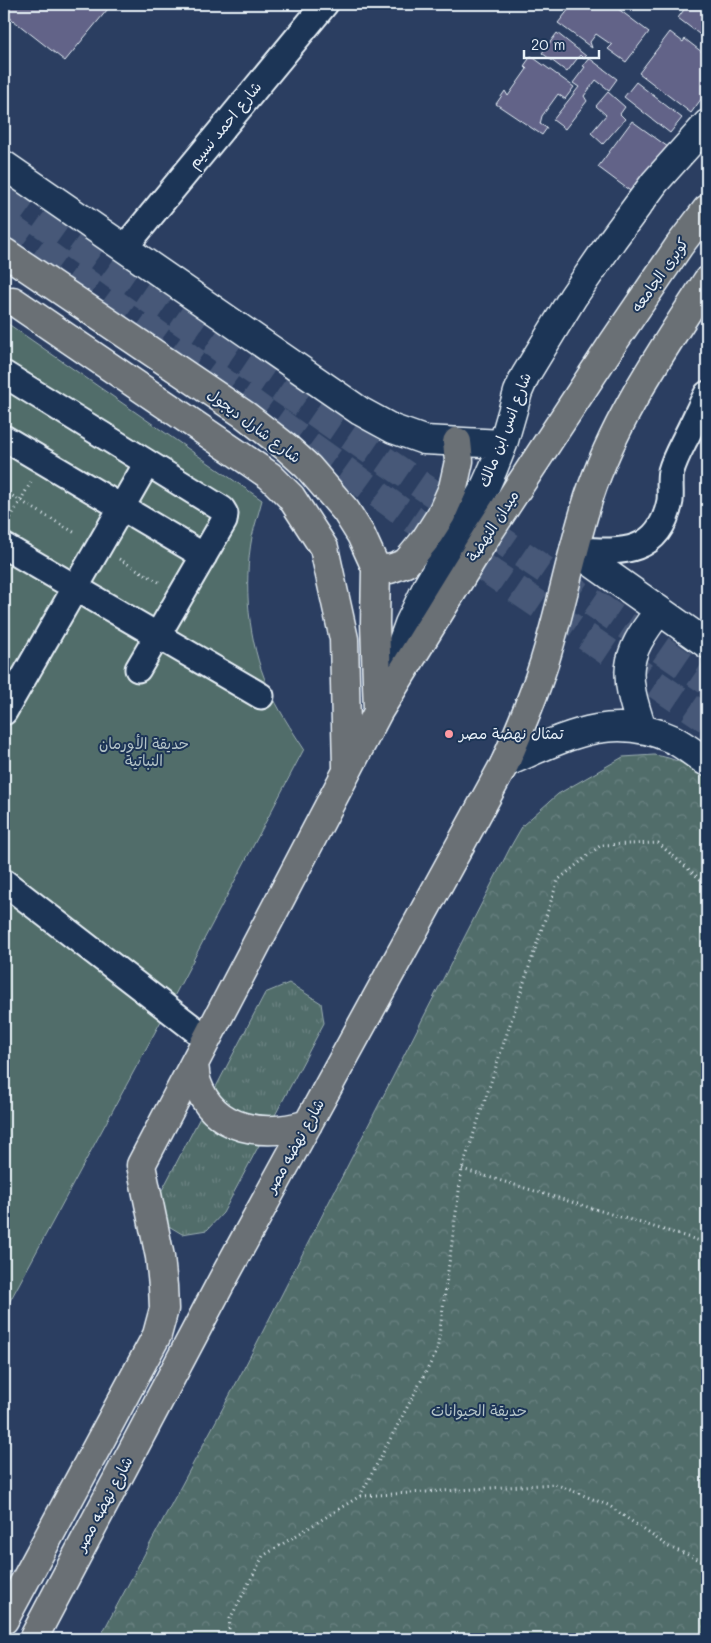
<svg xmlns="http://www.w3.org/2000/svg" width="711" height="1643" font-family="Mali,'Playpen Sans Arabic',sans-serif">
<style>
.grass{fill:url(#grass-tufts);stroke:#9cafb2}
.forest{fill:url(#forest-crowns);stroke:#9cafb2}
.garden{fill:#516d6b;stroke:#9cafb2}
.building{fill:#626488;stroke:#e8f1f8}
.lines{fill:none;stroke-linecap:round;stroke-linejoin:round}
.primary-tunnel{stroke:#475978;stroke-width:28;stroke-dasharray:28 14;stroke-linecap:butt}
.street-casing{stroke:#e8f1f8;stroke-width:29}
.secondary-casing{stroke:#e8f1f8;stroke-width:31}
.primary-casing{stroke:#e8f1f8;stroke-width:31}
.path{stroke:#e8f1f8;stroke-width:3;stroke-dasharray:1 4;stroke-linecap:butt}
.street{stroke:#1d3557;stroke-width:25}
.secondary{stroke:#1d3557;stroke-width:28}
.primary{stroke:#6b6f75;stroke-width:28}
.poi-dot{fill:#ff9aa2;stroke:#1d3557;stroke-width:2}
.labels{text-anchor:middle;stroke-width:4;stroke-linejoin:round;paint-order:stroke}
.street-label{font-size:15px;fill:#e8f1f8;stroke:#1d3557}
.poi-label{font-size:15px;fill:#e8f1f8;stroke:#1d3557;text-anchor:start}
.park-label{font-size:15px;fill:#b3c3c7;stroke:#1d3557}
</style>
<defs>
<pattern id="grass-tufts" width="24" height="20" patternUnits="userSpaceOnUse" patternTransform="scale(1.25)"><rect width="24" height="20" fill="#516d6b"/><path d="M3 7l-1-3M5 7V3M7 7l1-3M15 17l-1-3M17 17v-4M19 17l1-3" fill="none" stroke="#6a8281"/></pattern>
<pattern id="forest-crowns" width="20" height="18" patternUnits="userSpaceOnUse" patternTransform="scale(1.25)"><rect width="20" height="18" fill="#516d6b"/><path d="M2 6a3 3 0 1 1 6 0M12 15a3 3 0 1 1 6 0" fill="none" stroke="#6a8281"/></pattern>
</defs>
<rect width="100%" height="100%" fill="#2b3e61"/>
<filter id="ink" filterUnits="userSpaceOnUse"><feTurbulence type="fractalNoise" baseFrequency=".02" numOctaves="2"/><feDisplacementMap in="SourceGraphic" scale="10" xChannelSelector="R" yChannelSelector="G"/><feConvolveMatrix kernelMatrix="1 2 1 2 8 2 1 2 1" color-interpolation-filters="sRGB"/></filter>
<g filter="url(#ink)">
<path class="grass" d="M289 983 321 1003 324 1023 223 1213 207 1230 182 1234 162 1222 158 1198 265 993Z"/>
<path class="forest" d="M654 755C676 758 689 766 707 778V1639H99L239 1378 511 846 523 825 558 794 623 757Z"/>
<path class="garden" d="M4 321 262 500C259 512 255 524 252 537 243 585 248 641 268 687 278 709 291 729 304 749L168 1008 4 1312Z"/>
<path class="building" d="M4 4H112L65 61 4 13Z
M573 4H582L590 9 594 4H620L617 8 649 32 626 62 608 49 612 45 596 34 590 42 592 48 558 23Z
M688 4H707V40L678 18Z
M670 32 683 42 685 39 707 56V91L691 113 639 73Z
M557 33 586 56 584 59 580 55 567 72 542 53Z
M531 56 574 87 565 99 558 94 542 116 540 124 547 128 542 135 496 104 505 91 508 96 527 69 524 66Z
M589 58 617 79 609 90 596 80 584 96 587 101 565 129 553 120 579 87 573 83 585 67 583 66Z
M636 82 682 118 670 133 624 97Z
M608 92 625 107 620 114 625 119 603 144 591 133 606 115 596 106Z
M632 121 668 147 637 196 598 167Z"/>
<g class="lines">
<path class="primary-tunnel" d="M4 196 114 275 707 681
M4 223 401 511 707 719"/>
<defs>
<path id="street" d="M125 247 325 4
M4 374 222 509 225 514 224 521 138 669
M4 438 204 556
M4 546 261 696
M574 550C618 552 659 557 670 501 671 491 669 481 671 471 674 460 680 449 685 439 693 424 699 409 707 394
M4 712 147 463
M4 882 207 1039"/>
<path id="secondary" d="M4 165 360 411 393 429 424 440 503 444
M574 550 707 644
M385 691 409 624 428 585 485 487 493 469 503 444 518 392 525 376 573 297 613 239 655 182 707 124
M642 729C624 674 622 658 659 611
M505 763C562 739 610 710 672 739 684 745 696 755 707 762"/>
<path id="primary" d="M4 252 245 415 286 447 308 467 346 511 361 535 376 568 375 623 378 712
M13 301 238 454 270 476 291 497 324 548 344 639 347 768
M376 568 390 569 406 563 425 540 441 515 453 488 459 461 457 442
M194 1064C195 1070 195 1077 197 1083 214 1132 265 1137 308 1124
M4 1620 157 1335 164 1309 163 1286 160 1257 141 1165 378 712 487 535 613 343 679 246 707 209
M33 1639 223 1279 505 763C521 726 537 689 548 650 563 599 573 547 589 497 615 418 663 350 707 281"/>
</defs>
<use href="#street" class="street-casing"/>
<use href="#secondary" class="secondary-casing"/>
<use href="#primary" class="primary-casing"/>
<path class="path" d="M4 491 77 534
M8 522 31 482
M119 559 159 582
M462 1169 707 1243
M361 1496 555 1484 608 1505 669 1547 707 1563
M228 1639 230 1619 263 1556 360 1496 437 1351 462 1169 558 880 601 845 658 843 707 885"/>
<use href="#street" class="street"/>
<use href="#secondary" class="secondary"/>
<use href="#primary" class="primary"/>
</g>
</g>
<circle class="poi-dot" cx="449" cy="734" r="5"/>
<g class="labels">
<g class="street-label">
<text transform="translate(225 125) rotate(-51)" y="5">شارع احمد نسيم</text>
<text transform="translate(660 275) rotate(-55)" y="5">كوبرى الجامعه</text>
<text transform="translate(254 426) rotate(37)" y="5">شارع شارل ديجول</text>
<text transform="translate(505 430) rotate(-69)" y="5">شارع انس ابن مالك</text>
<text transform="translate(493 526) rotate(-57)" y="5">ميدان النهضة</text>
<text transform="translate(295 1146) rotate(-61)" y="5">شارع نهضه مصر</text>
<text transform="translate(104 1504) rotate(-62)" y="5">شارع نهضه مصر</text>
</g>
<g class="poi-label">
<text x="459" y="739">تمثال نهضة مصر</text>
</g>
<g class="park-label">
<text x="144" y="749">حديقة الأورمان<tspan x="144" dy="17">النباتية</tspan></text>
<text x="479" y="1416">حديقة الحيوانات</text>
</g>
</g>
<rect width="711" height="1643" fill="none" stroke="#1d3557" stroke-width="20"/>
<rect x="10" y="10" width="691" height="1623" fill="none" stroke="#e8f1f8" stroke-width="2" filter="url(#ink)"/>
<path d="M524 50v8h75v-8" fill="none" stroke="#e8f1f8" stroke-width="2.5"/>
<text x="531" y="50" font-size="15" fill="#e8f1f8" stroke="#1d3557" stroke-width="4" paint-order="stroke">20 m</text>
</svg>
